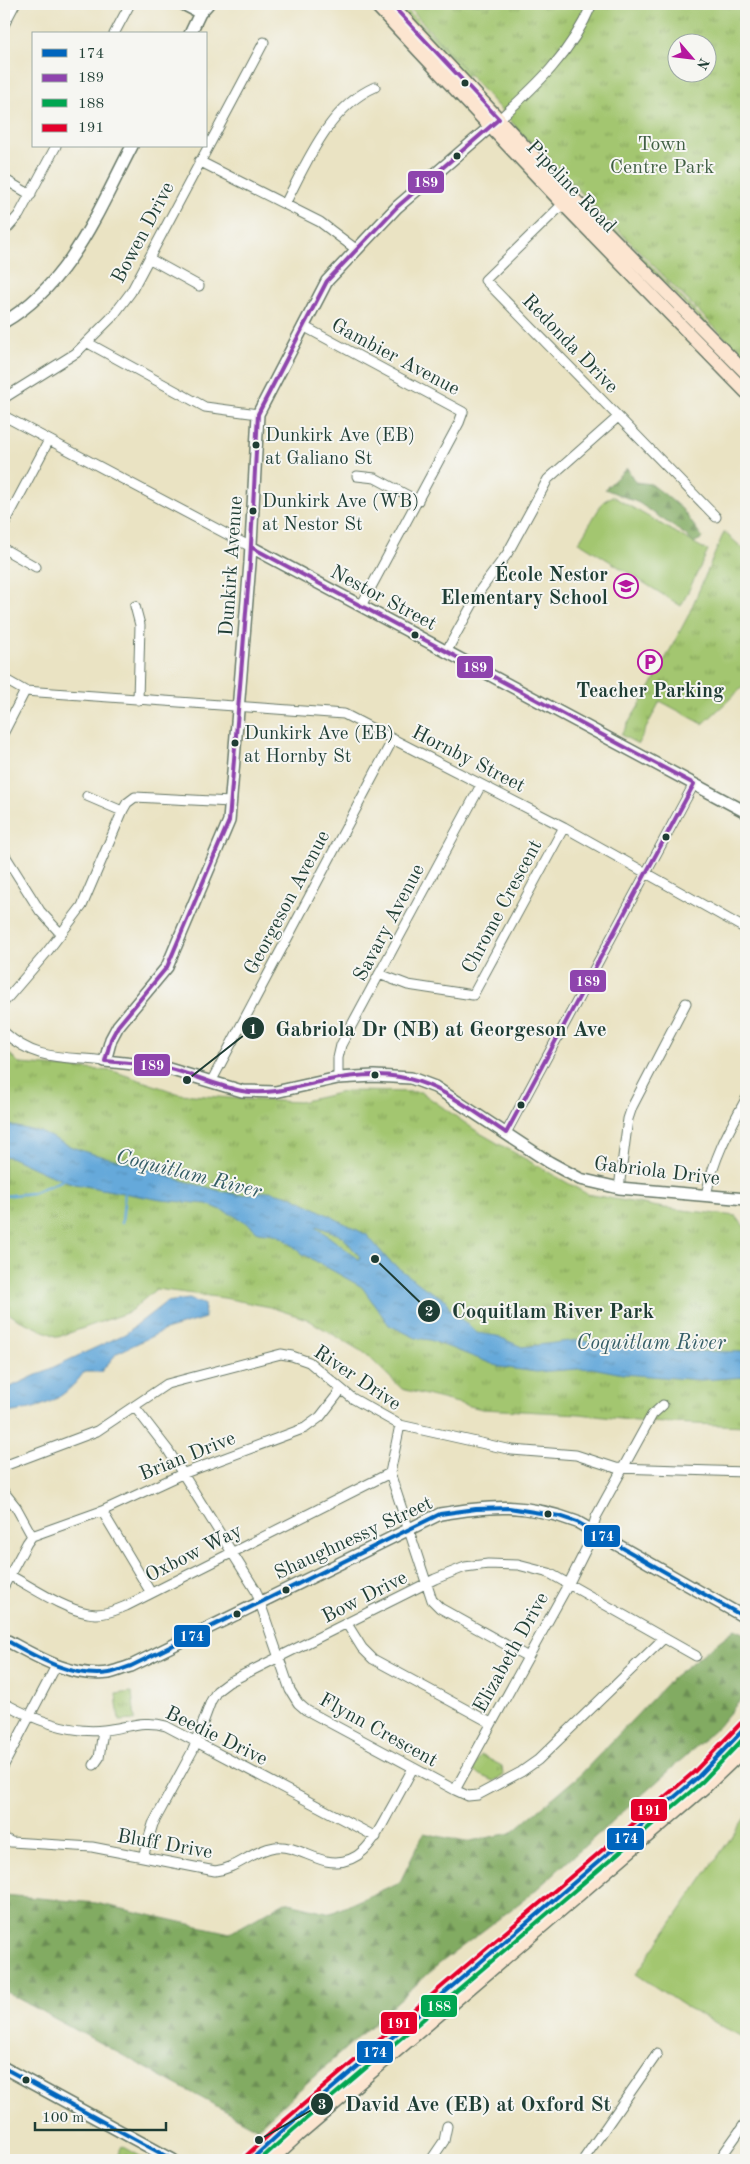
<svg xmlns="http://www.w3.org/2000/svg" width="750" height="2164" font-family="'Old Standard TT',serif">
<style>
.grass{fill:#a3c66f;stroke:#618252}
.forest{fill:url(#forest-firs);stroke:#50744b}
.park{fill:url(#park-tufts);stroke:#618252;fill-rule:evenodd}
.water{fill:url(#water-ripples);stroke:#427387;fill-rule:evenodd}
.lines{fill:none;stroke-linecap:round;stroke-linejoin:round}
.stream{stroke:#65a9da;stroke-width:2.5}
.minor-casing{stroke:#676;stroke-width:11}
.tertiary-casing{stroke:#676;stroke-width:14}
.secondary-casing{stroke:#676;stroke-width:15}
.minor{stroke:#fff;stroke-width:9}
.tertiary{stroke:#fff;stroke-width:11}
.secondary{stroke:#fce5d0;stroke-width:12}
.bus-1-casing{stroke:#f6f6f2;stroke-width:8}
.bus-2-casing{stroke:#f6f6f2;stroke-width:8}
.bus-3-casing{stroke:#f6f6f2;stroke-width:8}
.bus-4-casing{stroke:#f6f6f2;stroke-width:8}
.bus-1{stroke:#0065bd;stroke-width:4}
.bus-2{stroke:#8e44ad;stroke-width:4}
.bus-3{stroke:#00a651;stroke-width:4}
.bus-4{stroke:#e4002b;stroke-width:4}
.bus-dot{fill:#1f3d34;stroke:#f6f6f2;stroke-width:2}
.labels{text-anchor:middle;stroke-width:4;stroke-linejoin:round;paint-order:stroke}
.bus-label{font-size:19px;fill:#1f3d34;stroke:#f6f6f2;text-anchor:start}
.park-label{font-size:20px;fill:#405f43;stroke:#f6f6f2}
.street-label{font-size:20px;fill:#1f3d34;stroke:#f6f6f2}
.poi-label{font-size:20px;font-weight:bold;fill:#1f3d34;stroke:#f6f6f2;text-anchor:end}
.water-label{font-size:21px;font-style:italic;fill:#345d66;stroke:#f6f6f2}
.leader{fill:none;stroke:#1f3d34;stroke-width:2}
.callout-dot{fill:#1f3d34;stroke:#f6f6f2;stroke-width:2}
.mark-label{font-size:15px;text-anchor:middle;font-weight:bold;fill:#fff}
.callout-label{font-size:21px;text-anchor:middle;font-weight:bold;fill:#1f3d34;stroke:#f6f6f2;stroke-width:4;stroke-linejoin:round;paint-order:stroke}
.line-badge{stroke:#f6f6f2;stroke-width:2}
.badge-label{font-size:14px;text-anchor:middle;font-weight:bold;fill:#fff}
</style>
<defs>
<pattern id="forest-firs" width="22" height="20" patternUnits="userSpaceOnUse" patternTransform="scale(1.25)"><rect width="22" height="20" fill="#82ab62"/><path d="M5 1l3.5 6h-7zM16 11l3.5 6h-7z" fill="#6a8c52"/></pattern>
<pattern id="park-tufts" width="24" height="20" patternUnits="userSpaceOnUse" patternTransform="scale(1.25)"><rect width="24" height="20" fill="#a3c66f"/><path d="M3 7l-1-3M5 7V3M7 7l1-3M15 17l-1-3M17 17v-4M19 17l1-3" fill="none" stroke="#84a25c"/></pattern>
<pattern id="water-ripples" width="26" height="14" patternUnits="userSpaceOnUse" patternTransform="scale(1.25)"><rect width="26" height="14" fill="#65a9da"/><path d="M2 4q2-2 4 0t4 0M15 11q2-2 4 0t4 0" fill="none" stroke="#538bb2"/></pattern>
</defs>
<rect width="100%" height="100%" fill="#f6f6f2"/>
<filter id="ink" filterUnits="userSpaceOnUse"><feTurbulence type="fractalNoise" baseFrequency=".02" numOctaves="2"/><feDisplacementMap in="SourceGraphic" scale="10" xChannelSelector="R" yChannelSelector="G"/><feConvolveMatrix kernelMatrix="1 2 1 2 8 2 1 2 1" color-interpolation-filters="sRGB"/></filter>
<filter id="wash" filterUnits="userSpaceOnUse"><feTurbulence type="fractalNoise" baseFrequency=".0096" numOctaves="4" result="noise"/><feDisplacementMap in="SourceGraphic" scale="20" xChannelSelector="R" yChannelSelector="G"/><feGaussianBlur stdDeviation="1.12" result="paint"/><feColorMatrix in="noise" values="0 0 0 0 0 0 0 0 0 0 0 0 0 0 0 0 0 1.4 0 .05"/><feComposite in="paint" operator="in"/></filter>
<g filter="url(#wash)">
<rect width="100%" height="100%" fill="#eae3c3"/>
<path class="grass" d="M395 4H401L470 73 464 78Z
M517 125 577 191 573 192 515 128Z
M584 198 746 363V366L584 202Z
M612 496 708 551 681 606 579 542 603 502Z
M746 1816V2039L684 2006 636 1974Z"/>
<path class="forest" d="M627 468 635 482 651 484 663 493 682 509 703 538 693 543 687 536 639 503 605 489Z
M735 1629 746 1635V1693L717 1728 530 1895 439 1964 257 2128 4 1991V1895L96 1903 230 1933 285 1902 331 1913 400 1882 424 1833 465 1842 511 1833 581 1774 672 1678Z"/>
<path class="park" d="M406 4H746V359L517 128ZM678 42H708V72H678Z
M724 532 746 551V684L703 724 660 701 638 744 621 735 651 686 688 616Z
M4 1048 20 1064 113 1071 180 1094 256 1100 300 1102 347 1091 421 1092 478 1132 587 1194 664 1208 736 1216 746 1229V1426L644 1422 580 1414 482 1409 402 1389 366 1354 307 1319 270 1307 224 1298 156 1289 129 1312 58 1337 17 1319 4 1310Z
M132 1692 135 1720 119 1721 116 1694Z
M481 1755 502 1766 503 1776 494 1781 472 1771Z
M122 2146 147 2160H115Z"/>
<path class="water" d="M4 1124 40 1132 72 1147 89 1153 138 1165 180 1180 220 1191 241 1195 269 1191 293 1197 367 1235 389 1261 425 1288 446 1300 449 1308 477 1333 497 1336 522 1347 578 1340 616 1346 634 1344 675 1351 746 1352V1377L701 1380 623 1374 592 1368 536 1372 500 1367 430 1340 416 1338 389 1325 362 1287 303 1254 283 1238 274 1234 258 1232 250 1225 231 1214 207 1204 161 1200 74 1184 47 1174 10 1157 4 1156ZM317 1226 342 1236 360 1257V1260L316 1227Z
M189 1299 204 1304 205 1318 165 1330 117 1353 101 1372H84C64 1401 38 1410 4 1413V1390L125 1334 166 1302Z"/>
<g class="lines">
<path class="stream" d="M4 1196 32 1193 63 1180 65 1178
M122 1223 125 1190"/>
</g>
</g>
<g filter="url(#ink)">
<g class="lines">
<defs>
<path id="minor" d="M4 25 15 4
M114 34 130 4
M496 122C536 86 571 54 592 4
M199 161 320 222 357 250
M4 179 31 195
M566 201 485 280 716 517
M285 204C307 162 329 107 375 87
M4 232 19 215 56 146
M150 259 199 286
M303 326 463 412 459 423 361 606
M88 343 205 407 258 414
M4 398 76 353 113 316 131 292 264 42
M4 416 251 547
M357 476 375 478 418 501
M4 525 49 440
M4 549 36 567
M135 606 140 625 138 700
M446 652 481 589 507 554 548 479 618 417
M4 679 25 691 344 714 564 827 746 929
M4 732 25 691
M87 796 122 811
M4 854 40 911 61 934
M379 974 408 985 473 995 564 827
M4 1002 47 952 82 906 123 810 127 803 135 797 231 802
M4 1032C36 1062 65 1056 105 1061
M338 1078V1058L341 1045 481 785
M211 1082 393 739
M506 1133 694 784
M619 1188 628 1119 632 1107 686 1003
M706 1195C714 1157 728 1132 746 1099
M134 1406 168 1450 256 1591 290 1690 298 1703 306 1710 455 1790 468 1796 478 1795 521 1772 538 1760 664 1638
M400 1425 390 1473 432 1600 440 1608 528 1657
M4 1466 97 1431 167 1384 281 1354 292 1356 309 1362 352 1398 400 1425 512 1450 576 1455 616 1468 746 1472
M4 1492 16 1507 32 1536
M102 1511 151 1593
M9 1575C32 1587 63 1609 88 1613 101 1616 114 1611 126 1606L390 1473
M4 1586 27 1543 32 1536 102 1511 182 1474 305 1428 320 1417 341 1390
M347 1624 362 1648 373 1659 491 1723
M4 1703C33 1719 70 1734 104 1730 126 1728 144 1719 166 1726L376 1837
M4 1765 56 1666
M94 1765 99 1758 103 1731
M455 1790 569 1583 587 1547 596 1517 652 1415 663 1405
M4 1838 11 1842 92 1847 215 1871C237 1869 253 1850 275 1847 292 1845 309 1857 326 1861 361 1868 375 1838 389 1812 397 1798 405 1783 413 1768
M143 1857 153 1824 193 1750 211 1701 217 1691 229 1682 435 1579 465 1567 488 1564 518 1565 549 1573 696 1656
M431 2160 444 2141 447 2126
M583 2160 657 2054
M719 2160 746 2122"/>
<path id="tertiary" d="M183 4 200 13
M190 34 200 13 208 4
M490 127 397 207 327 281 258 414 250 563 229 821 167 967 118 1026 111 1039 105 1061 162 1067 242 1091 275 1092 338 1078 374 1076 411 1078 435 1087 549 1162 580 1179 619 1188 746 1199
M4 322C70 284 98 211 132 146
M251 547 746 812
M4 1639C36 1656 70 1678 109 1673 116 1671 124 1668 131 1666L440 1514C492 1505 527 1503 577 1522L746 1618
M4 2068 173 2160"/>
<path id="secondary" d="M375 4 563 204 746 392
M391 4 571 196 746 373
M251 2160 289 2125 390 2041 698 1777 746 1727
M271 2160 298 2135 706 1786 746 1748"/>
</defs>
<use href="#minor" class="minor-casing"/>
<use href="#tertiary" class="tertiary-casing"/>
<use href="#secondary" class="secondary-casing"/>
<use href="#minor" class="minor"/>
<use href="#tertiary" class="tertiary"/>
<use href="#secondary" class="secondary"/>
<defs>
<path id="bus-1" d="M4 1639C35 1656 72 1679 109 1673 116 1672 124 1668 131 1666L440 1514 476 1509 509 1508 559 1516 577 1522 746 1618
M4 2068 173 2160
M251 2160 289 2125 698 1777 746 1727"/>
<path id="bus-2" d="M251 547 694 784 506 1133C439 1087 410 1063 324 1081 298 1086 269 1096 242 1091 215 1086 189 1072 162 1067 143 1063 124 1063 105 1061L111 1039 118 1026 167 967 229 821 250 563 258 414 327 281 397 207 499 119 391 4"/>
<path id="bus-3" d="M260 2160 293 2130 702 1782 746 1736"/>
<path id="bus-4" d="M247 2155 285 2120 694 1772 741 1723"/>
</defs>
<use href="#bus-1" class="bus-1-casing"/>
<use href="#bus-2" class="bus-2-casing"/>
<use href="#bus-3" class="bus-3-casing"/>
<use href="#bus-4" class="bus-4-casing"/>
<use href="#bus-1" class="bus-1"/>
<use href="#bus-2" class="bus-2"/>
<use href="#bus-3" class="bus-3"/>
<use href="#bus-4" class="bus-4"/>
</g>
</g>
<defs>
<symbol id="school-ring" viewBox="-11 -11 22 22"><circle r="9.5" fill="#f6f6f2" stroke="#b5179e" stroke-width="1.5"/><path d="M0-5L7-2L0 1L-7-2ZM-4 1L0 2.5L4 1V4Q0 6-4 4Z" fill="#b5179e"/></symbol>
<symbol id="parking-ring" viewBox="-11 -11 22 22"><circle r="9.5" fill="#f6f6f2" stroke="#b5179e" stroke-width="1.5"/><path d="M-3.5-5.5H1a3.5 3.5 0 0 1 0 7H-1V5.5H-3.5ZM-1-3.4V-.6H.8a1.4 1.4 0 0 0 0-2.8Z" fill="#b5179e"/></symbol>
</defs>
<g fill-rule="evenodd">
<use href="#school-ring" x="612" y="572" width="28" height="28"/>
<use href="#parking-ring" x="636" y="648" width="28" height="28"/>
</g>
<g class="bus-dot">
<circle cx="465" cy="83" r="4.5"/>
<circle cx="457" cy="156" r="4.5"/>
<circle cx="256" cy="445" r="4.5"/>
<circle cx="253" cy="511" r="4.5"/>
<circle cx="415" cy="635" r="4.5"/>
<circle cx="235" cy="743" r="4.5"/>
<circle cx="666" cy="837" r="4.5"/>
<circle cx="375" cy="1075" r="4.5"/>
<circle cx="521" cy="1105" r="4.5"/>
<circle cx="548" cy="1514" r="4.5"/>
<circle cx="286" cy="1590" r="4.5"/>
<circle cx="237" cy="1614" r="4.5"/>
<circle cx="26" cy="2080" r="4.5"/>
</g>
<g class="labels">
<g class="bus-label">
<text x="265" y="441">Dunkirk Ave (EB)<tspan x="265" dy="23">at Galiano St</tspan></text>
<text x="262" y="507">Dunkirk Ave (WB)<tspan x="262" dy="23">at Nestor St</tspan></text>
<text x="244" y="739">Dunkirk Ave (EB)<tspan x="244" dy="23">at Hornby St</tspan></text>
</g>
<g class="park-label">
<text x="662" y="150">Town<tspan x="662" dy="23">Centre Park</tspan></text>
</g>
<g class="street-label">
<text transform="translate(572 186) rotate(46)" y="7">Pipeline Road</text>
<text transform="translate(142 232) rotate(-62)" y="7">Bowen Drive</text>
<text transform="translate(571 343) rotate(46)" y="7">Redonda Drive</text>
<text transform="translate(396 356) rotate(28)" y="7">Gambier Avenue</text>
<text transform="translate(230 566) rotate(-86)" y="7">Dunkirk Avenue</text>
<text transform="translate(384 597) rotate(28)" y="7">Nestor Street</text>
<text transform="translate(469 758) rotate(27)" y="7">Hornby Street</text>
<text transform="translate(286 902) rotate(-62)" y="7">Georgeson Avenue</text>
<text transform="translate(501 906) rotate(-62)" y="7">Chrome Crescent</text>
<text transform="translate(388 922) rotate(-62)" y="7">Savary Avenue</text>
<text transform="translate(657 1170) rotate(7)" y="7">Gabriola Drive</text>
<text transform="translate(358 1377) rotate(34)" y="7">River Drive</text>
<text transform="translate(187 1455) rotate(-22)" y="7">Brian Drive</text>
<text transform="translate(353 1537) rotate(-25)" y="7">Shaughnessy Street</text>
<text transform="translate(193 1552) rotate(-27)" y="7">Oxbow Way</text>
<text transform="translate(364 1596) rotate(-27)" y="7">Bow Drive</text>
<text transform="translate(510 1652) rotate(-61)" y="7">Elizabeth Drive</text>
<text transform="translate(379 1729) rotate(29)" y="7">Flynn Crescent</text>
<text transform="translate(217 1735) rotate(26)" y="7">Beedie Drive</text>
<text transform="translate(165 1843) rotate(10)" y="7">Bluff Drive</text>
</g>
<g class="poi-label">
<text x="608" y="581">École Nestor<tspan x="608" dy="23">Elementary School</tspan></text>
<text x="650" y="697" text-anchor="middle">Teacher Parking</text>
</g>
<g class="water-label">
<text transform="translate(189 1173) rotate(14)" y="7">Coquitlam River</text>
<text x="651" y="1349">Coquitlam River</text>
</g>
</g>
<path class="leader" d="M187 1080L253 1028M375 1259L429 1311M259 2140L322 2104"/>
<g class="callout-dot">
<circle cx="187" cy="1080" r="5"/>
<circle cx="375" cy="1259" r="5"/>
<circle cx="259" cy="2140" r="5"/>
<circle cx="253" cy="1028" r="12"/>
<circle cx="429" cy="1311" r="12"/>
<circle cx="322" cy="2104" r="12"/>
</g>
<g class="mark-label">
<text x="253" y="1034">1</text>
<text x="429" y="1316">2</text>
<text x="322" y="2109">3</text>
</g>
<g class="callout-label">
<text x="441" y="1036">Gabriola Dr (NB) at Georgeson Ave</text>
<text x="553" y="1318">Coquitlam River Park</text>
<text x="478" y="2111">David Ave (EB) at Oxford St</text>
</g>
<g class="line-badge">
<rect x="407" y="170" width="38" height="24" rx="5" fill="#8e44ad"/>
<rect x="456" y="655" width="38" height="24" rx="5" fill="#8e44ad"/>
<rect x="569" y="969" width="38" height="24" rx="5" fill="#8e44ad"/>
<rect x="133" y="1053" width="38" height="24" rx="5" fill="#8e44ad"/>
<rect x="583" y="1524" width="38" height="24" rx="5" fill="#0065bd"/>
<rect x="173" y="1624" width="38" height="24" rx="5" fill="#0065bd"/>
<rect x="630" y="1798" width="38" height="24" rx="5" fill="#e4002b"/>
<rect x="606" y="1827" width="39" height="24" rx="5" fill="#0065bd"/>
<rect x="420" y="1994" width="38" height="24" rx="5" fill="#00a651"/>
<rect x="380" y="2011" width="38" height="24" rx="5" fill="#e4002b"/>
<rect x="356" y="2040" width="38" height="24" rx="5" fill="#0065bd"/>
</g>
<g class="badge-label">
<text x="426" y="187">189</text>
<text x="475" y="672">189</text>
<text x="588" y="986">189</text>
<text x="152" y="1070">189</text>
<text x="602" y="1541">174</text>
<text x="192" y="1641">174</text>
<text x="649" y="1815">191</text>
<text x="626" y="1843">174</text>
<text x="439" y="2011">188</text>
<text x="399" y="2028">191</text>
<text x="375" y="2057">174</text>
</g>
<rect width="750" height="2164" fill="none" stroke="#f6f6f2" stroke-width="20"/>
<rect x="32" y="32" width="175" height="115" fill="#f6f6f2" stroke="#a0aca6"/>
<rect x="42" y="49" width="25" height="8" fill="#0065bd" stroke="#a0aca6"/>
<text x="78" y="58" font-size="15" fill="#1f3d34">174</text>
<rect x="42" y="74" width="25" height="8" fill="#8e44ad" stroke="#a0aca6"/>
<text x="78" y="82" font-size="15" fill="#1f3d34">189</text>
<rect x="42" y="99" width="25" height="8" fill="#00a651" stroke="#a0aca6"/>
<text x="78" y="108" font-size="15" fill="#1f3d34">188</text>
<rect x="42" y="124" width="25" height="8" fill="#e4002b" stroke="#a0aca6"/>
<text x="78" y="132" font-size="15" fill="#1f3d34">191</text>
<g transform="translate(692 58) rotate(118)"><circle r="24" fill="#f6f6f2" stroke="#a0aca6"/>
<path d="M0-4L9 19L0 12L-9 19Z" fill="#b5179e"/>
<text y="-8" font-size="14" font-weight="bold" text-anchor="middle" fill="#1f3d34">N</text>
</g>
<path d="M35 2122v8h131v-8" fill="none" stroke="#1f3d34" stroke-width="2.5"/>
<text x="42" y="2122" font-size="15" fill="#1f3d34" stroke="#f6f6f2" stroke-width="4" paint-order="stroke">100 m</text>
</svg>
